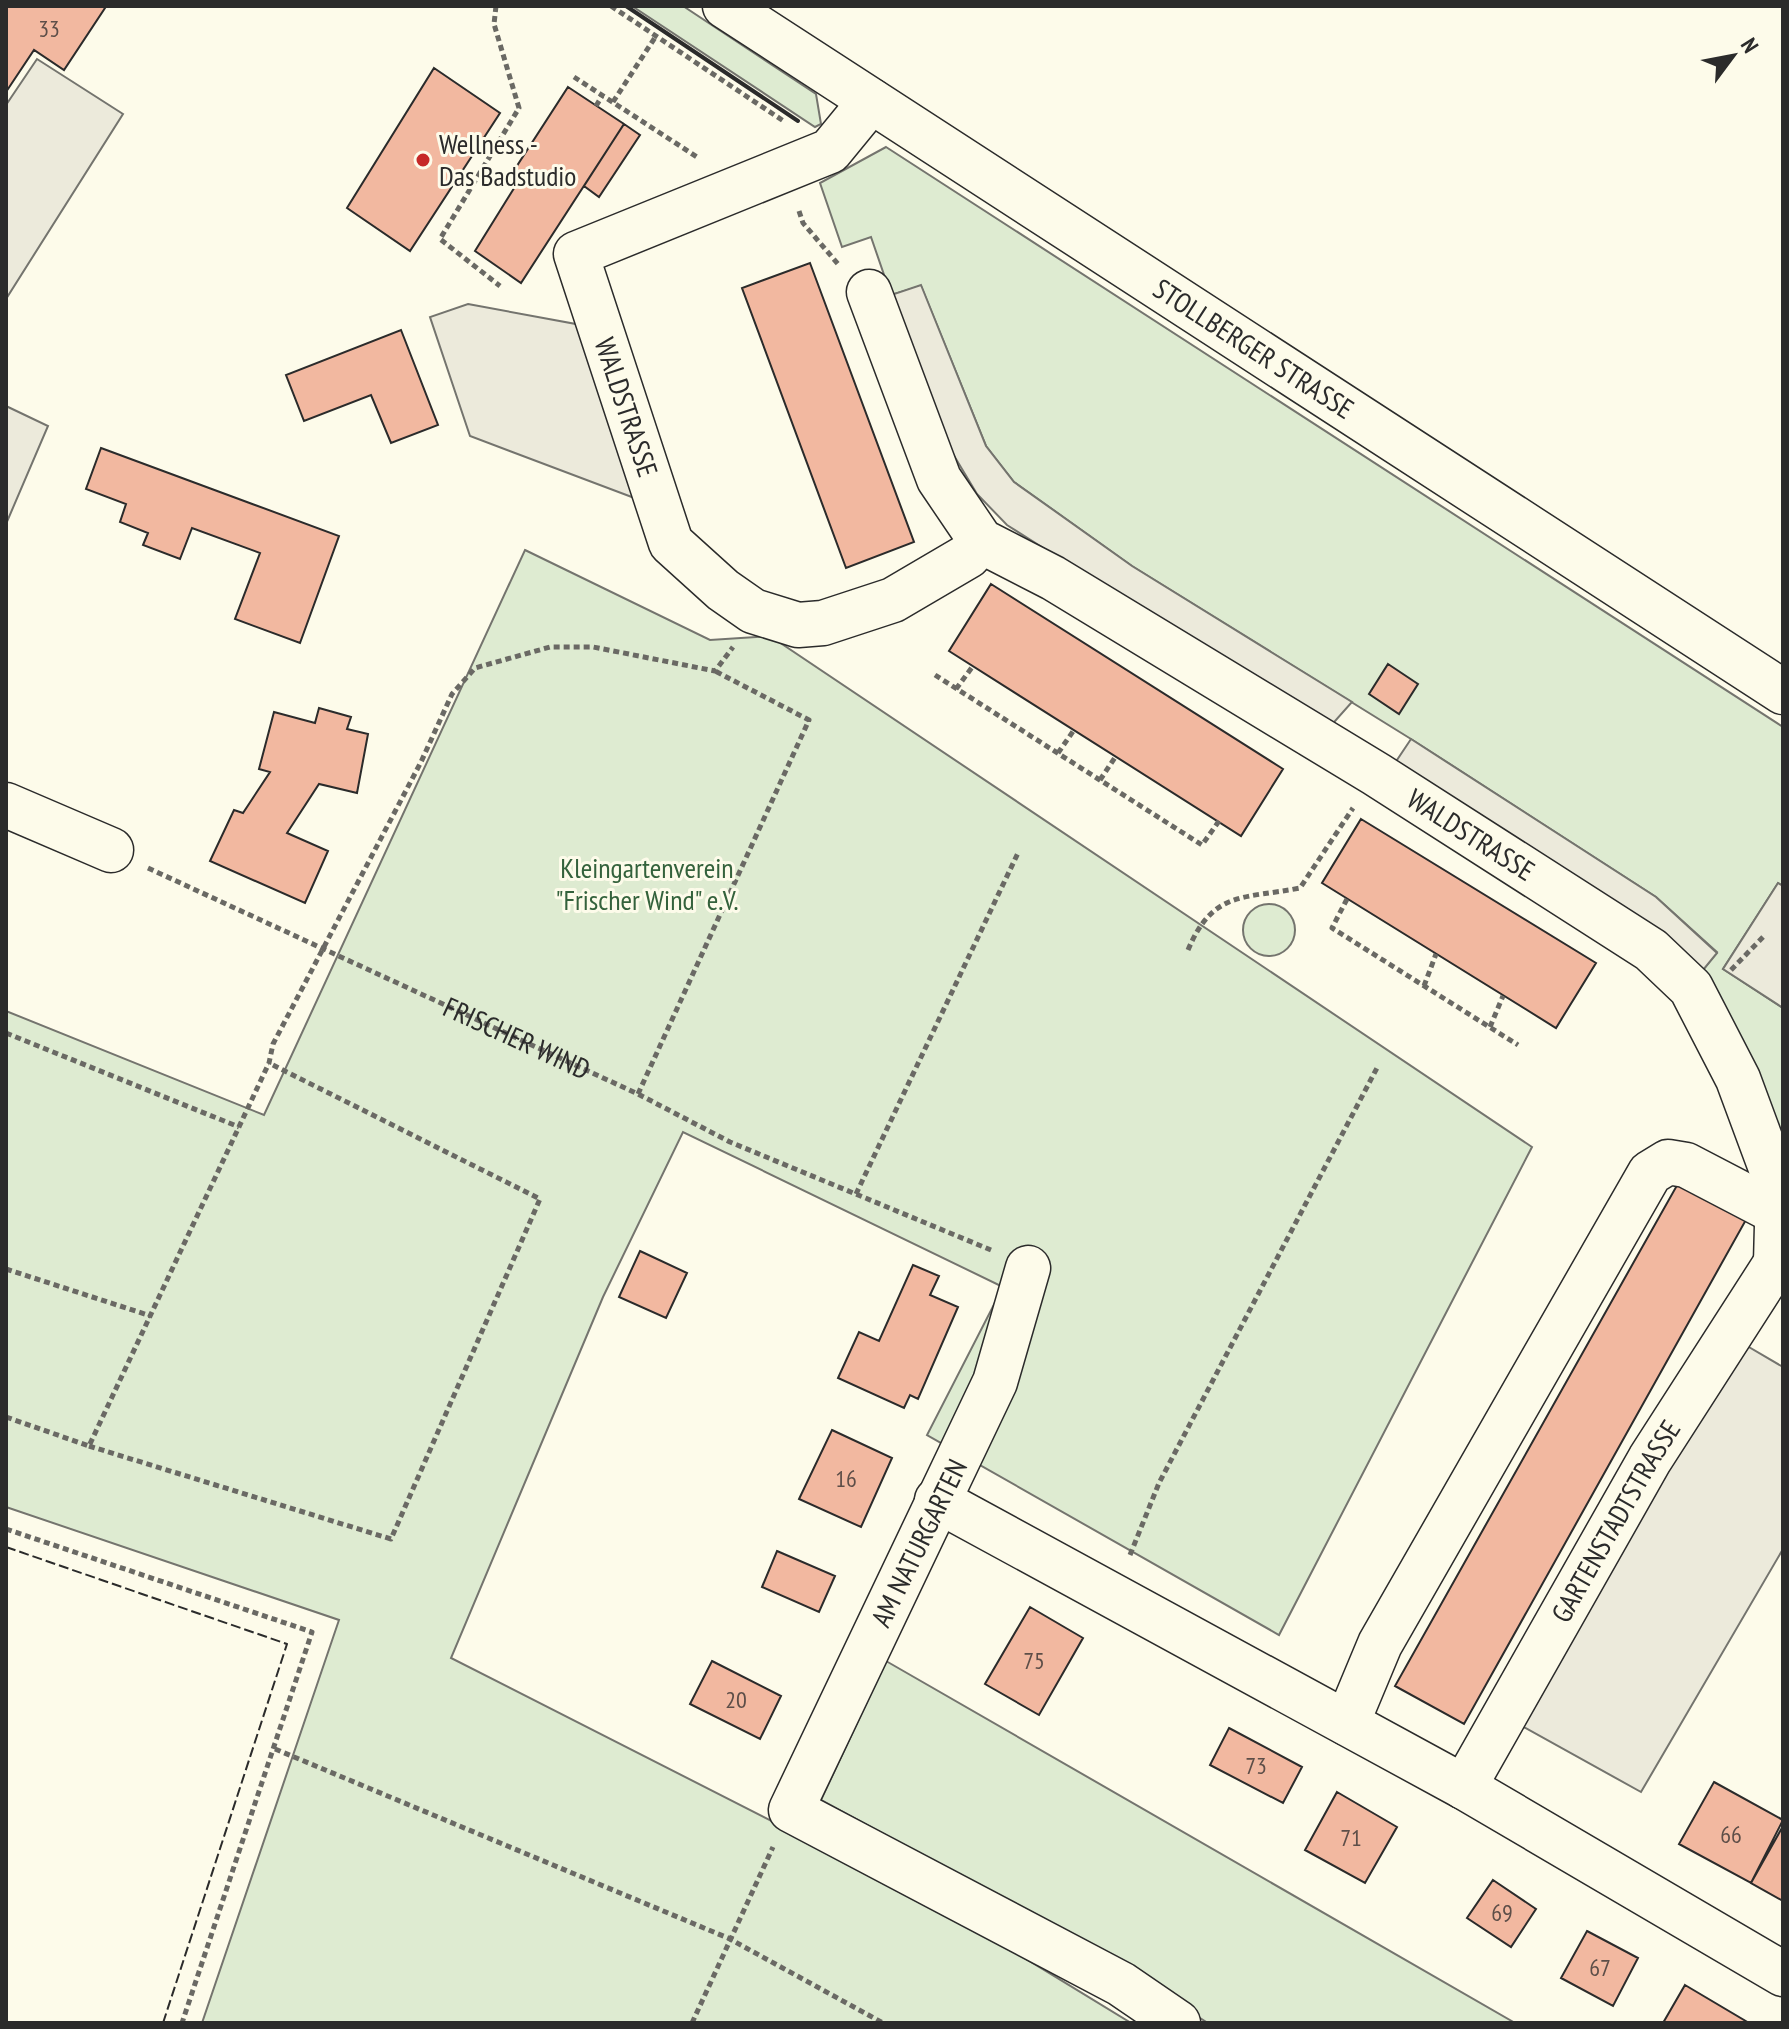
<svg xmlns="http://www.w3.org/2000/svg" width="1789" height="2029" font-family="'PT Sans Narrow',sans-serif">
<style>
.green{fill:#deebd1;stroke:#74746e;stroke-width:2}
.parking{fill:#eceadb;stroke:#74746e;stroke-width:2}
.building{fill:#f2b8a0;stroke:#2b2b2b;stroke-width:2}
.lines{fill:none;stroke-linecap:round;stroke-linejoin:round}
.minor-casing{stroke:#2b2b2b;stroke-width:47}
.major-casing{stroke:#2b2b2b;stroke-width:47}
.path{stroke:#6a6964;stroke-width:5;stroke-dasharray:6 4;stroke-linecap:butt}
.minor{stroke:#fdfbea;stroke-width:44}
.major{stroke:#fdfbea;stroke-width:44}
.fence{stroke:#2b2b2b;stroke-width:2;stroke-dasharray:10 4;stroke-linecap:butt}
.wall{stroke:#2b2b2b;stroke-width:4}
.poi-dot{fill:#c62828;stroke:#fdfbea;stroke-width:3}
.labels{text-anchor:middle;stroke-width:6;stroke-linejoin:round;paint-order:stroke}
.number-label{font-size:24px;fill:#5d4e48}
.poi-label{font-size:28px;fill:#2b2b2b;stroke:#fdfbea;text-anchor:start}
.street-label{font-size:28px;fill:#2b2b2b;stroke:#fdfbea}
.park-label{font-size:28px;fill:#34623c;stroke:#fdfbea}
</style>
<rect width="100%" height="100%" fill="#fdfbea"/>
<path class="green" d="M632 6H683L816 94 821 124 815 127Z
M886 147 1783 727V886L1778 883 1723 969 1783 1008V1155L1699 975 1717 952 1656 897 1411 739 1132 566 1014 482 986 446 921 286 891 295 871 237 842 247 820 183Z
M525 550 710 640 770 636 1532 1147 1279 1635 927 1435 1003 1287 683 1132 603 1297 451 1658 941 1907 1131 2023H202L339 1620 6 1507V1011L264 1115Z
M1243 930a26 26 0 1 1 52 0a26 26 0 1 1-52 0Z
M886 1661 1515 2023H1208L1063 1932 821 1800Z"/>
<path class="parking" d="M37 59 123 114 6 299V105Z
M921 285 986 446 1014 482 1132 566 1352 702 1328 729 1007 525 977 494 950 449 891 295Z
M468 304 581 325 645 502 470 436 430 317Z
M6 406 48 426 6 524Z
M1411 739 1656 897 1717 953 1699 975 1395 763Z
M1778 883 1783 886V1008L1723 969Z
M1742 1343 1783 1367V1549L1641 1792 1520 1725Z"/>
<path class="building" d="M6 6H102L105 8 64 70 34 50 6 92Z
M434 68 500 113 410 251 347 208Z
M568 87 624 124 521 283 475 251 521 177 513 172Z
M624 124 640 135 599 197 584 186Z
M810 263 914 542 846 568 742 288Z
M401 330 438 425 391 443 371 395 304 421 286 375Z
M101 448 339 536 300 643 235 619 260 553 192 528 180 559 143 545 148 533 120 522 126 504 86 489Z
M991 584 1283 769 1241 836 949 651Z
M1388 664 1418 684 1399 714 1369 694Z
M319 708 351 717 347 729 368 734 357 793 319 784 287 833 328 851 305 903 210 861 234 810 243 813 270 772 259 769 274 712 315 723Z
M1361 819 1596 963 1556 1028 1322 883Z
M1680 1180 1747 1218 1464 1724 1395 1686Z
M640 1251 687 1273 666 1318 619 1297Z
M913 1265 939 1276 930 1295 958 1307 918 1399 910 1395 904 1408 838 1378 859 1332 879 1341Z
M832 1430 892 1458 861 1527 799 1499Z
M777 1551 835 1576 819 1612 762 1587Z
M1030 1607 1083 1638 1039 1715 985 1684Z
M712 1661 781 1696 760 1739 690 1704Z
M1229 1728 1302 1767 1283 1803 1210 1765Z
M1714 1782 1783 1820 1751 1883 1679 1844Z
M1337 1792 1397 1827 1365 1883 1305 1850Z
M1783 1826V1901L1751 1883Z
M1493 1880 1536 1909 1511 1947 1467 1918Z
M1587 1931 1638 1958 1613 2006 1561 1978Z
M1685 1985 1749 2023H1663Z"/>
<g class="lines">
<defs>
<g id="minor">
<path id="s2" d="M871 101 830 151 576 254 671 543 723 590 753 611 798 625 823 623 893 600 968 556 981 541"/>
<path id="s3" d="M869 292 939 479 981 541 1053 578 1376 774 1651 950 1691 988 1738 1079 1778 1187 1776 1263 1783 1267"/>
<path d="M6 805 111 850"/>
<path d="M1028 1268 995 1382 791 1810 1121 1984 1178 2023"/>
<path d="M937 1500 1464 1787 1783 1974"/>
<path d="M1347 1723 1380 1644 1650 1173 1668 1162 1686 1165 1778 1213"/>
<path id="s4" d="M1464 1787 1650 1459 1776 1263"/>
</g>
<g id="major">
<path id="s5" d="M725 6 1783 692"/>
</g>
</defs>
<use href="#minor" class="minor-casing"/>
<use href="#major" class="major-casing"/>
<g class="path">
<path d="M496 6 494 24 519 108 440 239 500 286"/>
<path d="M611 6 785 122"/>
<path d="M574 77 697 157"/>
<path d="M613 102 656 36"/>
<path d="M596 106 602 96"/>
<path d="M799 211 803 223 838 264"/>
<path d="M935 675 1202 845 1219 821"/>
<path d="M956 689 973 666"/>
<path d="M1058 753 1074 730"/>
<path d="M1100 780 1116 756"/>
<path id="s1" d="M148 868 638 1094 730 1142 991 1250"/>
<path d="M1347 899 1332 928 1518 1045"/>
<path d="M1188 950C1213 890 1244 899 1300 888L1353 808"/>
<path d="M1731 970 1764 936"/>
<path d="M1424 986 1436 954"/>
<path d="M1490 1027 1503 996"/>
<path d="M6 1033 239 1127"/>
<path d="M638 1094 809 720 715 671"/>
<path d="M856 1194 1018 853"/>
<path d="M6 1269 151 1316"/>
<path d="M6 1417 89 1446 269 1063 273 1044 421 762 452 694 475 668 550 647H593L715 671 733 647"/>
<path d="M89 1446 391 1539 540 1199 269 1063"/>
<path d="M6 1529 312 1632 182 2023"/>
<path d="M1130 1555 1159 1483 1378 1066"/>
<path d="M275 1749 728 1938 883 2023"/>
<path d="M692 2023 773 1847"/>
</g>
<use href="#minor" class="minor"/>
<use href="#major" class="major"/>
<path class="fence" d="M6 1547 287 1644 163 2023"/>
<path class="wall" d="M626 6 798 121"/>
</g>
<circle class="poi-dot" cx="423" cy="160" r="8"/>
<g class="labels">
<g class="number-label">
<text x="49" y="37">33</text>
<text x="846" y="1487">16</text>
<text x="1034" y="1669">75</text>
<text x="736" y="1708">20</text>
<text x="1256" y="1774">73</text>
<text x="1731" y="1843">66</text>
<text x="1351" y="1846">71</text>
<text x="1502" y="1921">69</text>
<text x="1600" y="1976">67</text>
</g>
<g class="poi-label">
<text x="439" y="154">Wellness -<tspan x="439" dy="32">Das Badstudio</tspan></text>
</g>
<g class="street-label">
<text dy="10" stroke="none"><textPath href="#s5" startOffset="630">STOLLBERGER STRASSE</textPath></text>
<text dy="10" stroke="none"><textPath href="#s2" startOffset="500">WALDSTRASSE</textPath></text>
<text dy="10" stroke="none"><textPath href="#s3" startOffset="846">WALDSTRASSE</textPath></text>
<text dy="10" stroke="none"><textPath href="#s1" startOffset="406">FRISCHER WIND</textPath></text>
<text dy="10" stroke="none"><textPath href="#s4" startOffset="306">GARTENSTADTSTRASSE</textPath></text>
<text transform="translate(919 1543) rotate(-64)" y="10">AM NATURGARTEN</text>
</g>
<g class="park-label">
<text x="647" y="878">Kleingartenverein<tspan x="647" dy="32">"Frischer Wind" e.V.</tspan></text>
</g>
</g>
<rect width="1789" height="2029" fill="none" stroke="#2b2b2b" stroke-width="16"/>
<g transform="translate(1733 56) rotate(58)" stroke="#fdfbea" stroke-width="6" paint-order="stroke">
<path d="M0-6L14 30L0 20L-14 30Z" fill="#2b2b2b"/>
<text y="-12" font-size="22" font-weight="bold" text-anchor="middle" fill="#2b2b2b">N</text>
</g>
</svg>
